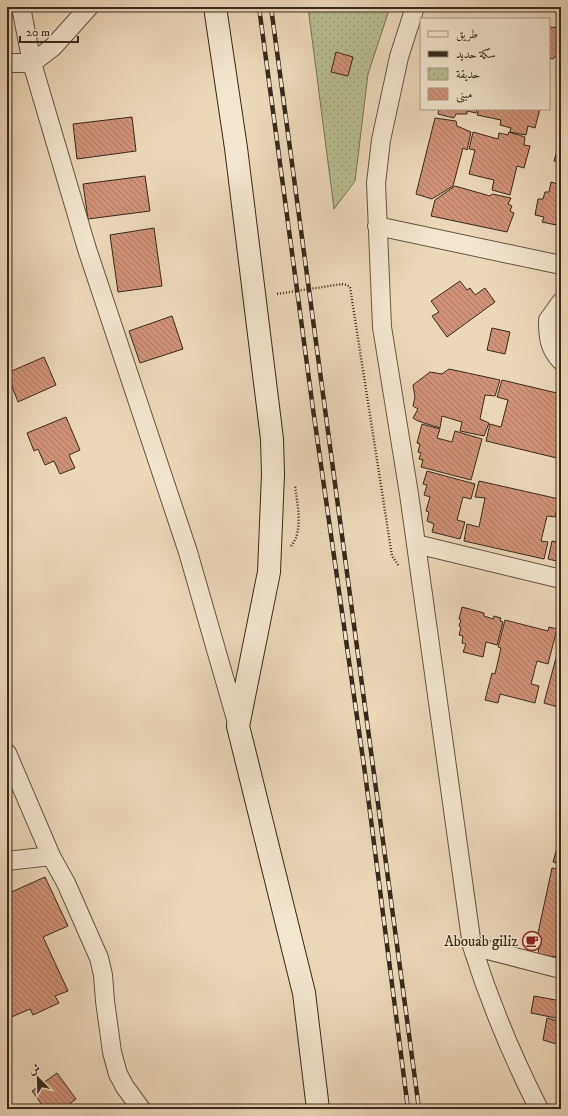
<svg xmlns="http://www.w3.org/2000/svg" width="568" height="1116" font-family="'IM FELL DW Pica',Amiri,serif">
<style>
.park{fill:url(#park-dots);stroke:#767455}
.building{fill:url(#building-back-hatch);stroke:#352a1d}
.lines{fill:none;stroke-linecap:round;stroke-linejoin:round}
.street-casing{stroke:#625644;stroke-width:20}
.secondary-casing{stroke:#352a1d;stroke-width:24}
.path{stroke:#352a1d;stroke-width:2.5;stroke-dasharray:1 2;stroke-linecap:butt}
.street{stroke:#f2e6d0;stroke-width:18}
.secondary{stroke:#f2e6d0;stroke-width:22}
.rail-casing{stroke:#352a1d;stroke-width:4.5}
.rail{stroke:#f2e6d0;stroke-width:3;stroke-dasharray:9;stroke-linecap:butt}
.path-bridge{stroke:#352a1d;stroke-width:2.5;stroke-dasharray:1 2;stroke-linecap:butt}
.labels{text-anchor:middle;stroke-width:3;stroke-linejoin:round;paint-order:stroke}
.poi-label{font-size:15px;fill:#352a1d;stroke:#f2e6d0;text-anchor:end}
</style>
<defs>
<pattern id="park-dots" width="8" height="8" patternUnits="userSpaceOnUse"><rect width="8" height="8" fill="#b8be8d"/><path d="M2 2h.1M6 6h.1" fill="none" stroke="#9fa379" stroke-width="1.8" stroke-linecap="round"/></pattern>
<pattern id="building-back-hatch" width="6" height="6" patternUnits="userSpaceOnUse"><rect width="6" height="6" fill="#d19275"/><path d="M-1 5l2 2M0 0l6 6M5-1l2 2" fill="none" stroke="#aa775f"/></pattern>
</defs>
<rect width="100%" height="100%" fill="#ebd8b7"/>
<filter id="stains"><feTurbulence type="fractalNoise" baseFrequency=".005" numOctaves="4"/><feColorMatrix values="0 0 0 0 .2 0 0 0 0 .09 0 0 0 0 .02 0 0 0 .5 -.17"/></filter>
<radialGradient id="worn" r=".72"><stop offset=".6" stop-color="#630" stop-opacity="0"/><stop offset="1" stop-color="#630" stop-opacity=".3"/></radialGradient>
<path class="park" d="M308 7H390L368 74 355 181 334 209Z"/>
<path class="building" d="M549 27 561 28V50L553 59 550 58 549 63Z
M336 52 353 57 348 76 331 72Z
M439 109H477L476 113 467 111V114H456L454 118 438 114Z
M479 109H540L535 128 528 126 526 135 510 132 511 128 500 125 501 120 477 115Z
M132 117 136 151 77 159 73 124Z
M435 118 456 121 457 126 471 132 467 150 463 148 453 186 432 199 416 194Z
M473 132 498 139 499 133 508 135 509 132 525 137 524 145 530 146 524 168 517 166 510 195 492 190 494 180 469 174 475 150 469 149Z
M560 140H561V179H559L561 172 557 171 559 162 554 161Z
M145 176 150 211 88 219 83 184Z
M551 182 561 185V226L542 222 544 217 535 215 538 199H543L545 192H549Z
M455 186 490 196 492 194 511 198 508 204 512 206 510 211 514 213 507 232 431 216 435 200Z
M154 228 162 286 118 292 110 235Z
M460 281 467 290 470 288 475 295 485 288 495 302 447 337 432 316 439 312 431 301Z
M172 316 183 349 140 363 129 331Z
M492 328 510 332 505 354 487 350Z
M44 357 56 385 18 402 7 373Z
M449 369 500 380 495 396 485 395 480 419 489 423 484 436 460 431 462 422 442 416 440 428 418 421 413 418 418 409 413 406 415 397 413 385 430 372 442 374Z
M502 380 561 394V459L486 441 490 424 501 427 508 400 497 397Z
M66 417 80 450 69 455 75 468 60 474 54 461 45 465 38 449 34 451 27 433Z
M422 424 440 429 437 438 452 442 455 431 482 439 471 480 421 467 423 460 419 459 421 453 418 452 420 444 417 443Z
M427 471 475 484 471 499 463 497 457 520 465 522 460 539 432 532 434 524 427 521 429 512 426 511 430 497 424 495 427 485 423 484Z
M479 481 559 499 555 517 547 516 541 541 548 542 544 559 464 541 467 524 479 527 485 498 475 497Z
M552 541 561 543V562L548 559Z
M462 607 484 613V616L493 619 494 616 501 618 500 621 503 622 497 645 486 642 483 657 463 652 466 644 462 643 463 636 459 635 461 627 459 626 461 620 459 619Z
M505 620 548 631 549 627 557 629 548 664 537 661 531 684 539 686 535 703 500 694 498 703 485 700 492 673 495 674 501 648 498 647Z
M561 639V708L544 703Z
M561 834V865L553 862Z
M552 868 561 870V956L556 955 555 957 538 954 539 947H535Z
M45 877 68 926 43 937 68 991 55 996 59 1003 33 1015 30 1009 7 1019V894Z
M534 996 561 1001V1019L531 1013Z
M547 1018 561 1022V1051L560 1045 543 1040Z
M57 1073 76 1099 63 1109H45L32 1091Z"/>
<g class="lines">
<defs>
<path id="street" d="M21 7 32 63 87 249 188 552 238 726
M415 7 399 57 381 140 376 183 382 327 409 494 472 946C490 1003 512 1056 539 1109
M7 63H32L53 47 89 7
M377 226 561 265
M561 302 548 320C548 338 549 348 561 361
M416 544 561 579
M7 753 51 856 66 883 99 958 103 975 105 1001 112 1052 118 1074 125 1087 141 1109
M7 861 51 856
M472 946 561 969"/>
<path id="secondary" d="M215 7 236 148 272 439 273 474 269 572 238 726 304 993 318 1109"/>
</defs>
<use href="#street" class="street-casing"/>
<use href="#secondary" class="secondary-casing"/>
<path class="path" d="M342 284 347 285 350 287 392 556 399 566
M291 546C304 531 297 503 295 485"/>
<use href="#street" class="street"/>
<use href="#secondary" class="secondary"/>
<defs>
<path id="rail" d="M259 7 313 409 365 773 408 1109
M271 7 419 1109"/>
</defs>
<use href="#rail" class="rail-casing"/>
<use href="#rail" class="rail"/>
<path class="path-bridge" d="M277 294 342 284"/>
</g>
<defs>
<symbol id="cafe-ring" viewBox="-11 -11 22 22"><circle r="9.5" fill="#f2e6d0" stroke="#8f2418" stroke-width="1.5"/><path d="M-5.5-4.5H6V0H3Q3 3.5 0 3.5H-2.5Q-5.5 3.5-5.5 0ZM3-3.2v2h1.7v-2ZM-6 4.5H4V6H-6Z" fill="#8f2418"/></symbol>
</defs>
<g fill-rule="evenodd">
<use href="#cafe-ring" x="521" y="930" width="22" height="22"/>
</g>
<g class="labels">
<g class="poi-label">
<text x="518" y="946">Abouab giliz</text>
</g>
</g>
<rect width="568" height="1116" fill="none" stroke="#ebd8b7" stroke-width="24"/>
<rect x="8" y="8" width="552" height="1100" fill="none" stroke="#352a1d" stroke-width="2"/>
<rect x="12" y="12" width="544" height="1092" fill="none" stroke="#352a1d"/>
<rect x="420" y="18" width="130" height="92" fill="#f2e6d0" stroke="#a69b88"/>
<rect x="428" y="31" width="20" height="6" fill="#f2e6d0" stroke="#a69b88"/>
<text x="456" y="38" font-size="12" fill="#352a1d">طريق</text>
<rect x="428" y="51" width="20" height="6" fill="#352a1d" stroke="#a69b88"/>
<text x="456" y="58" font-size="12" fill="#352a1d">سكة حديد</text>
<rect x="428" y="68" width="20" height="12" fill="url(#park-dots)" stroke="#a69b88"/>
<text x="456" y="78" font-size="12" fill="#352a1d">حديقة</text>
<rect x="428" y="88" width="20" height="12" fill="url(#building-back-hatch)" stroke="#a69b88"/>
<text x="456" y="98" font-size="12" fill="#352a1d">مبنى</text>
<g transform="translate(38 1078) rotate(337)" stroke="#f2e6d0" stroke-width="3" paint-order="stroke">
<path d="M0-3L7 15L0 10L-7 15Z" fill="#352a1d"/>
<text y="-6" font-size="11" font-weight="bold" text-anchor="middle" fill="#352a1d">ش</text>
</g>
<path d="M20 36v6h58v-6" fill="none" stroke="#352a1d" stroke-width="2"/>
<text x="26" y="36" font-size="12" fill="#352a1d" stroke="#f2e6d0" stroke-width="3" paint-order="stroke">20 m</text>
<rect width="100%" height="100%" filter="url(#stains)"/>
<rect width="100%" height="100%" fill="url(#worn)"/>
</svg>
